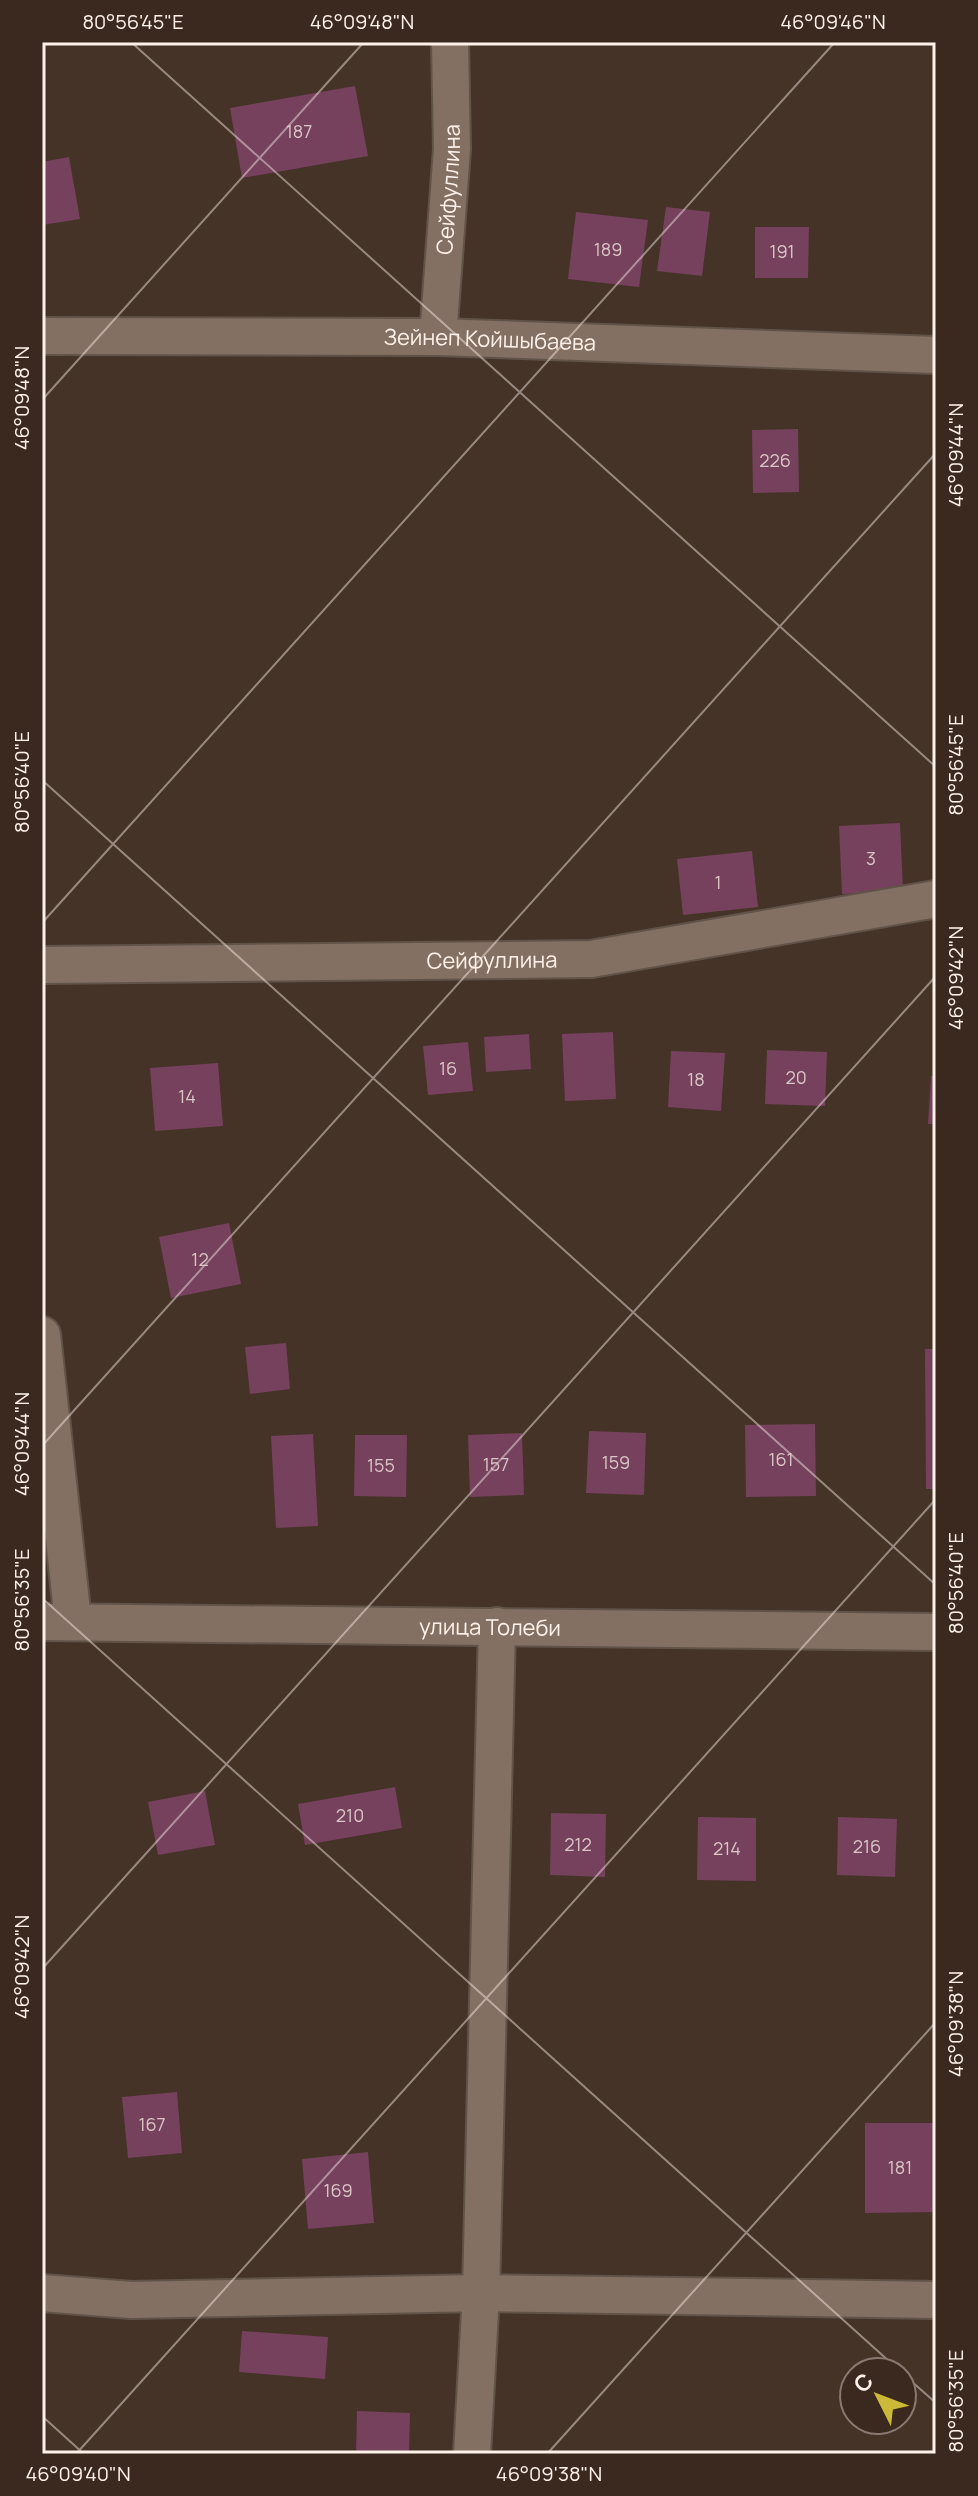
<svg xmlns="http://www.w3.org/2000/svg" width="978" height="2496" font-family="Manrope,sans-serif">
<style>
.building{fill:#75415c}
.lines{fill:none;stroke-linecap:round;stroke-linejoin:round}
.minor-casing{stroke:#625349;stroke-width:40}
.minor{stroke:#847063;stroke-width:36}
.ticks{fill:none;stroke:#fdf1ea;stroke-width:2;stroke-opacity:0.45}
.labels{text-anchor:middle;stroke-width:8;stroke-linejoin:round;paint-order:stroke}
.number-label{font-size:18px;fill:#dbc5c6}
.street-label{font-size:22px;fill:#fdf1ea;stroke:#3b291f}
.neatline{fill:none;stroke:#fdf1ea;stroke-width:3}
.ticks-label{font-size:20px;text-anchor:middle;fill:#fdf1ea}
</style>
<rect width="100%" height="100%" fill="#453328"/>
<path class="building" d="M355 86 368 156 242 178 230 108Z
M69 157 80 219 42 225V162Z
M666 207 710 212 702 276 657 271Z
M576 212 648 220 639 287 568 279Z
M755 227H809L808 278H755Z
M798 429 799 492 753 493 752 430Z
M900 823 903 891 842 894 839 826Z
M752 851 758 907 683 915 677 859Z
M613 1032 616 1099 565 1101 562 1034Z
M529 1034 531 1069 486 1072 484 1037Z
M468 1042 473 1091 428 1095 423 1046Z
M767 1050 827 1052 825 1106 765 1104Z
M671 1051 725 1053 721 1111 668 1107Z
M218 1063 223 1126 155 1131 150 1068Z
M931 1076H936V1124H928Z
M229 1223 241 1284 171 1298 159 1237Z
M286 1343 290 1389 250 1394 245 1347Z
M925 1349H936V1489H926Z
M815 1424 816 1496 746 1497 745 1425Z
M589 1431 646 1433 644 1495 586 1493Z
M522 1433 524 1495 470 1497 468 1435Z
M313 1434 318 1526 276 1528 271 1436Z
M355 1435H407L406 1497 354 1496Z
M395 1787 402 1828 305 1845 298 1804Z
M205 1791 215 1845 158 1855 148 1802Z
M551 1813 606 1814 605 1877 550 1875Z
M698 1817 756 1818V1881L697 1880Z
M838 1817 897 1819 895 1877 837 1875Z
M177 2092 182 2153 128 2158 122 2097Z
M865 2123H936V2212L865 2213Z
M368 2152 374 2223 308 2229 302 2159Z
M242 2331 328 2337 325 2379 239 2372Z
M357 2411 410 2413 409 2454H356Z"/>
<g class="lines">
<defs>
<g id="minor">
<path id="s1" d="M42 336 438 337 936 355"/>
<path id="s2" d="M438 337 452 149 450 42"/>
<path id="s3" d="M42 965 591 959 936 899"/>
<path d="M42 1335 73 1621"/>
<path id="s4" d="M42 1622 936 1632"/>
<path d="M42 2293 131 2300 481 2293 936 2300"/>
<path d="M472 2454 481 2293 497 1626"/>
</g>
</defs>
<use href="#minor" class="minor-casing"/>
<use href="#minor" class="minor"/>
</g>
<path class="ticks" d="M131 42 936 767M42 400 364 42M42 780 936 1585M42 923 835 42M42 1446 936 453M42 1598 901 2372M42 1969 936 976M902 2373 936 2403M42 2416 84 2454M76 2454 936 1499M547 2454 936 2022"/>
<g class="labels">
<g class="number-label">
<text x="299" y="138">187</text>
<text x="608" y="256">189</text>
<text x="782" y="258">191</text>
<text x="775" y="467">226</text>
<text x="871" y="865">3</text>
<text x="718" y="889">1</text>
<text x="448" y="1075">16</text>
<text x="796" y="1084">20</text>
<text x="696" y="1086">18</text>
<text x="187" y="1103">14</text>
<text x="200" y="1266">12</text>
<text x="781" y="1466">161</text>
<text x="616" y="1469">159</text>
<text x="496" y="1471">157</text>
<text x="381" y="1472">155</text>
<text x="350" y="1822">210</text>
<text x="578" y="1851">212</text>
<text x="867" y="1853">216</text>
<text x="727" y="1855">214</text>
<text x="152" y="2131">167</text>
<text x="900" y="2174">181</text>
<text x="338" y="2197">169</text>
</g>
<g class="street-label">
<text dy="8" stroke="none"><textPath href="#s2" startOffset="148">Сейфуллина</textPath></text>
<text dy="8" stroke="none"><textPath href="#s1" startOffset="448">Зейнеп Койшыбаева</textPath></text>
<text dy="8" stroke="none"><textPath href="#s3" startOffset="450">Сейфуллина</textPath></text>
<text dy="8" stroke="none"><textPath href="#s4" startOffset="448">улица Толеби</textPath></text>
</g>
</g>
<rect width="978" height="2496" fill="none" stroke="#3b291f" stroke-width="88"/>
<g transform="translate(878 2396) rotate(312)"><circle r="38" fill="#3b291f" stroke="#897970" stroke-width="2"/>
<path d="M0-6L14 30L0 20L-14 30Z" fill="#cdb938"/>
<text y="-12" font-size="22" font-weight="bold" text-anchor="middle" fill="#fdf1ea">С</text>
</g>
<rect x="44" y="44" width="890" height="2408" class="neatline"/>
<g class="ticks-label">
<text x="133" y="29">80°56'45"E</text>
<text x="362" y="29">46°09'48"N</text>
<text x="833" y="29">46°09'46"N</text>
<text transform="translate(22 398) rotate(-90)" y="7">46°09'48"N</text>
<text transform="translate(956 455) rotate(-90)" y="7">46°09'44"N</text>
<text transform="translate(956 765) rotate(-90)" y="7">80°56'45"E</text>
<text transform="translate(22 782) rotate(-90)" y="7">80°56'40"E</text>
<text transform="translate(956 978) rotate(-90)" y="7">46°09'42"N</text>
<text transform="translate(22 1444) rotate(-90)" y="7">46°09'44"N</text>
<text transform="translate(956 1583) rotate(-90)" y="7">80°56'40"E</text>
<text transform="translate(22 1600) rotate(-90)" y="7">80°56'35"E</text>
<text transform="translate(22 1967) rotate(-90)" y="7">46°09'42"N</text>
<text transform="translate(956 2024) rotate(-90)" y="7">46°09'38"N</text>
<text transform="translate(956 2401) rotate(-90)" y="7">80°56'35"E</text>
<text x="78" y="2481">46°09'40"N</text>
<text x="549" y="2481">46°09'38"N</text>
</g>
</svg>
